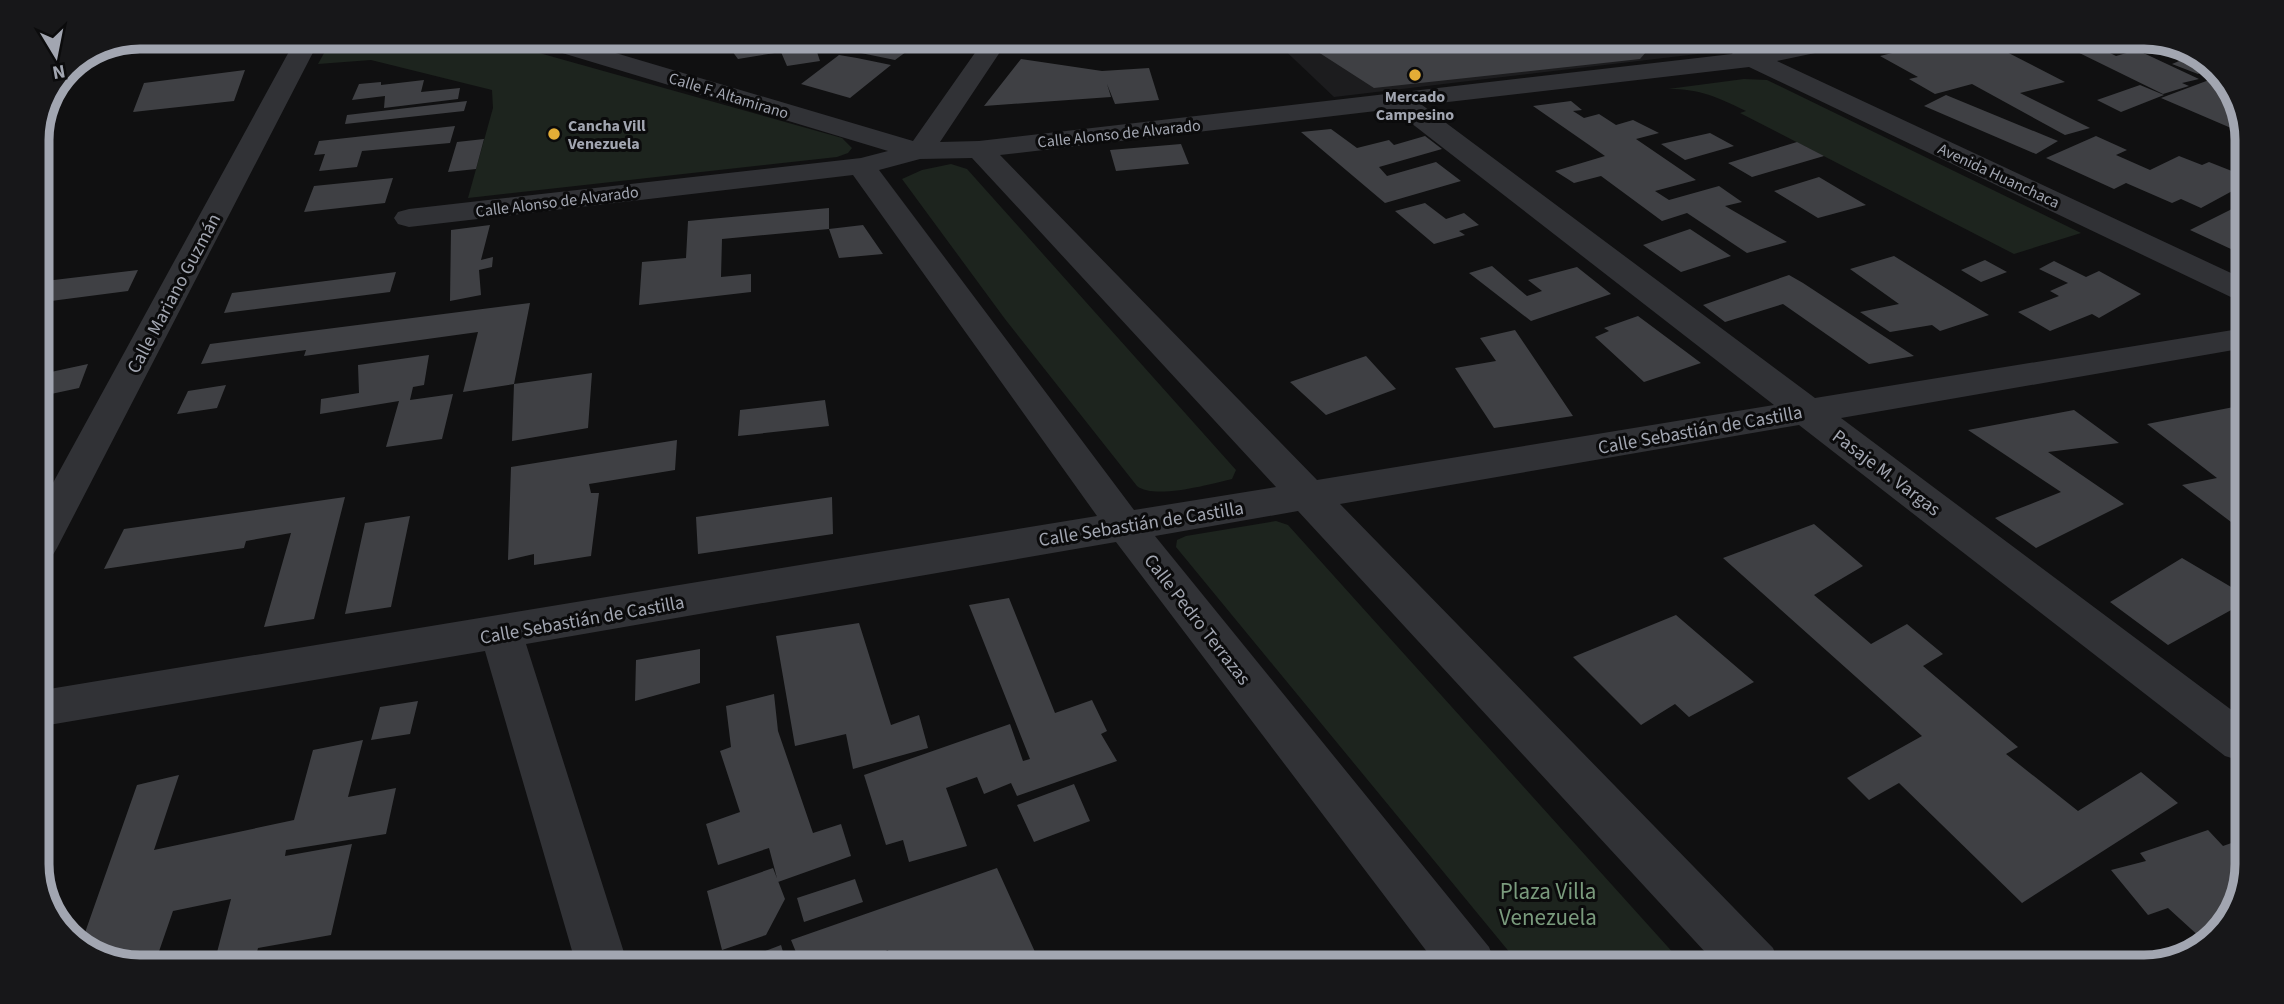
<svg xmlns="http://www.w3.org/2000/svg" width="2284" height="1004" font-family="'Source Sans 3',sans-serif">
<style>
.built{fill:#1c1c1e}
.green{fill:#1d241e}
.building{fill:#3f4044}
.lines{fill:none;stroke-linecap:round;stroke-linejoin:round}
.minor{fill:#313236;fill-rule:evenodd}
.poi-dot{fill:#e3ad36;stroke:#0b0b0c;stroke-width:2.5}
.labels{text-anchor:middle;stroke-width:6;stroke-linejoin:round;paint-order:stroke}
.far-street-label{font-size:16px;fill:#a2a6b1;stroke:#0b0b0c}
.far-poi-label{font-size:16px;font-weight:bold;fill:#a2a6b1;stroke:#0b0b0c}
.street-label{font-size:19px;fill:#a2a6b1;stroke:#0b0b0c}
.near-park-label{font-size:23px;fill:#7a9b7d;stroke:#0b0b0c}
.rim{fill:none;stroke:#a2a6b1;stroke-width:9}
</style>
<rect width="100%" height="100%" fill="#101011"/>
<path class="built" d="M1275 41 1685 43 1706 53 1334 97Z"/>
<path class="green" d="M333 37 486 38 842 138 852 148 848 153 837 157 468 198 493 108 492 90 371 60 318 64Z
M1744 79 1767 80 2081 233 2014 254 1740 113 1746 111C1717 97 1701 89 1668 89Z
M951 164 967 169 1236 470 1232 479C1211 484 1154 500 1137 486L1005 319 902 179 922 170Z
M1276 521 1288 525 1685 966 1520 965 1176 547 1177 540 1186 536Z"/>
<path class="building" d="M778 39H838L842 46 817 52 820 61 787 66 781 52 738 59 729 47Z
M869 41 910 49 895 60 856 52Z
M1301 41 1651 42 1653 44 1640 59 1374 88Z
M1933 43 1991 44 2065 82 2020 93 2090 128 2065 135 1972 84 1935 94 1909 79 1918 77 1880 56Z
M2061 44H2092L2116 56 2137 50 2199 79 2182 83 2189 86 2163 94Z
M2196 54 2214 68 2198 74 2172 64Z
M839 55 857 58 891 65 850 98 801 84Z
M1021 59 1102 71 1149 68 1159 100 1115 104 1107 84 1111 97 984 106Z
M245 70 234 101 133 112 144 83Z
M424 80 421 92 460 88 458 99 384 108 385 96 352 100 359 84 381 82V85Z
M2209 80 2232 93 2245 128 2238 131 2161 98Z
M2140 85 2164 95 2121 112 2097 100Z
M1946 95 2058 141 2036 154 1924 106Z
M467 101 464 111 345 124 347 115Z
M1571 101 1582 110 1573 111 1584 118 1599 114 1616 125 1633 120 1659 133 1636 139 1696 180 1655 191 1669 200 1719 186 1742 202 1725 206 1787 242 1747 253 1687 213 1662 221 1601 176 1574 183 1555 171 1605 156 1533 106Z
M455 126 450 143 362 151 357 167 319 171 325 154 314 155 319 141Z
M1331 129 1357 148 1389 140 1394 145 1425 136 1442 149 1379 167 1387 176 1436 162 1461 181 1385 203 1301 132Z
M1710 133 1734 146 1685 160 1661 144Z
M2096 136 2127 150 2116 155 2150 170 2179 156 2202 165 2209 162 2247 177V183L2201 208 2181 199 2172 203 2126 183 2114 189 2046 158Z
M484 139 476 169 448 172 457 142Z
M52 141 41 160 37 161V143Z
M1797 142 1824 156 1752 177 1728 163Z
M1181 144 1189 164 1116 171 1110 150Z
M1819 177 1866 205 1818 218 1774 191Z
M393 178 385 203 304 212 314 186Z
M1425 203 1446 219 1464 213 1479 225 1459 231 1465 235 1434 244 1395 211Z
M2236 207 2246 211V256L2190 230Z
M829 208V229L722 239 721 277 751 274V292L639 305 642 262 686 258 688 221Z
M490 225 481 260 493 257 492 267 479 270 481 295 450 301 451 230Z
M863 225 883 254 839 258 829 229Z
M1690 229 1731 256 1681 272 1643 245Z
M1894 256 1989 315 1940 331 1932 325 1890 332 1860 312 1899 304 1850 269Z
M1985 260 2007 272 1981 282 1961 270Z
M2054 261 2086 277 2099 271 2141 294 2099 318 2092 314 2050 331 2018 312 2059 296 2050 291 2068 283 2039 269Z
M1492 266 1527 296 1542 291 1528 280 1577 267 1611 294 1531 321 1469 273Z
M138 270 128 291 51 301 37 319V282Z
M396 272 390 292 224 313 232 293Z
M1789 275 1803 283 1914 356 1869 364 1783 304 1725 322 1703 305Z
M530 303 514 384 592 373 588 428 512 441 514 384 463 392 478 332 304 356 306 350 201 364 210 344Z
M1638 316 1701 363 1644 382 1595 337 1609 331 1604 328Z
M1515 330 1573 416 1494 428 1455 368 1496 361 1480 338Z
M429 355 424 385 413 387 410 400 453 394 442 439 386 447 399 401 320 414 321 399 359 393 358 365Z
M1366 356 1396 389 1326 415 1290 382Z
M88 364 79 388 37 397V375Z
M226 385 217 408 177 414 188 391Z
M825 400 829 426 738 436 740 410Z
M2244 405V473L2243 531 2182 485 2217 478 2147 424Z
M2074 410 2119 443 2048 452 2124 504 2036 548 1995 518 2061 492 1968 430Z
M677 440 675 470 589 484 591 493H599L591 556 534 565V554L508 560 511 467Z
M345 497 314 619 264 627 291 533 246 541 244 548 104 569 124 529Z
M832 497 833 534 698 554 696 517Z
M410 516 391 607 345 614 365 523Z
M1814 524 1863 566 1814 595 1871 644 1907 624 1943 654 1923 666 2018 747 2006 754 2078 811 2141 772 2178 803 2022 903 1899 783 1869 800 1847 778 1922 736 1723 558Z
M2182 558 2243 594 2242 604 2168 645 2110 602Z
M1009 598 1055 713 1092 700 1107 731 1101 734 1117 761 1017 796 1011 783 984 794 977 777 946 788 967 846 909 862 903 840 886 845 864 775 1010 724 1023 761 1030 759 969 605Z
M1676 615 1754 682 1689 717 1675 704 1641 725 1573 657Z
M859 623 891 725 919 715 928 748 853 769 846 734 795 746 776 636Z
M700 649V683L635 701 636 660Z
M774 694 778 731 813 833 841 824 851 856 778 882 769 848 718 865 706 824 740 812 720 751 731 747 726 706Z
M418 701 410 734 371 740 380 707Z
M363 740 348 797 396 788 386 834 286 850 285 856 352 844 331 935 258 948 255 960H215L231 899 173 911 156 960H101L81 944 137 785 179 775 154 850 294 820 313 750Z
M1074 784 1090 821 1034 842 1017 805Z
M2208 830 2223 846 2240 840V903L2212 937 2202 939 2168 908 2148 915 2111 870 2146 861 2140 853Z
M773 868 785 899 766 935 722 950 707 891Z
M997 868 1040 963H892L888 950 858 962H800L791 940Z
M855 879 863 902 804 922 797 898Z
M781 945 786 962H736Z"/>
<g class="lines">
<path class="minor" d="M297 37H321L57 548 51 558 37 563V512Z
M526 38H565L913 141 984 40H1008L940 142 979 141 1732 54 1735 50 1744 48 1755 51 1794 43H1842L1839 48 1777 61 2246 280 2245 301 2235 299 1749 67 1422 105 1815 398 2245 328V348L1841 418 2241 717V761L2225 756 1799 425 1340 504 1773 948 1780 966H1718L1298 511 1155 536 1489 947 1496 965H1437L1116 542 526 644 627 962 575 961 485 651 37 727V691L1097 516 853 175 409 227 398 224 394 218 398 212 409 209 861 158 888 151 529 43ZM1393 109 1774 405 1317 480 1000 155ZM972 158 1276 487 1134 510 879 170 920 159Z"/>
</g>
<g class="poi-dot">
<circle cx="1415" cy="75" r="7"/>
<circle cx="554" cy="134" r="7"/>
</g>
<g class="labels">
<g class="far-street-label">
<text transform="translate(729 95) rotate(17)" y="6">Calle F. Altamirano</text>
<text transform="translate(1119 133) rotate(-6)" y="6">Calle Alonso de Alvarado</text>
<text transform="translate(1999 175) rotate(25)" y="6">Avenida Huanchaca</text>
<text transform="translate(557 201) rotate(-7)" y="6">Calle Alonso de Alvarado</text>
</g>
<g class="far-poi-label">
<text x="1415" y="102">Mercado<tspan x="1415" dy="18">Campesino</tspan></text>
<text x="568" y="131" text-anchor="start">Cancha Vill<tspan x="568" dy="18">Venezuela</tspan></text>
</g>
<g class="street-label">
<text transform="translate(173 293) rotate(-62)" y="7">Calle Mariano Guzmán</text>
<text transform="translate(1700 429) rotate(-10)" y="7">Calle Sebastián de Castilla</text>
<text transform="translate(1887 472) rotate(37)" y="7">Pasaje M. Vargas</text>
<text transform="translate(1141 523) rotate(-9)" y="7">Calle Sebastián de Castilla</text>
<text transform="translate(582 619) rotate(-10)" y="7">Calle Sebastián de Castilla</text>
<text transform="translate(1198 619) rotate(52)" y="7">Calle Pedro Terrazas</text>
</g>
<g class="near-park-label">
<text x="1548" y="899">Plaza Villa<tspan x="1548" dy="26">Venezuela</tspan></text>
</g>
</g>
<path d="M0 0H2284V1004H0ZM140 49H2144A91 91 0 0 1 2235 140V864A91 91 0 0 1 2144 955H140A91 91 0 0 1 49 864V140A91 91 0 0 1 140 49Z" fill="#171719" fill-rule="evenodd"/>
<path class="rim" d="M140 49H2144A91 91 0 0 1 2235 140V864A91 91 0 0 1 2144 955H140A91 91 0 0 1 49 864V140A91 91 0 0 1 140 49Z"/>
<g transform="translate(56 56) rotate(170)" stroke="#0b0b0c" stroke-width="5" paint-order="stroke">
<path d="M0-5L12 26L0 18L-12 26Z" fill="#a2a6b1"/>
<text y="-10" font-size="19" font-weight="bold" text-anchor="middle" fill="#a2a6b1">N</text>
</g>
</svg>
